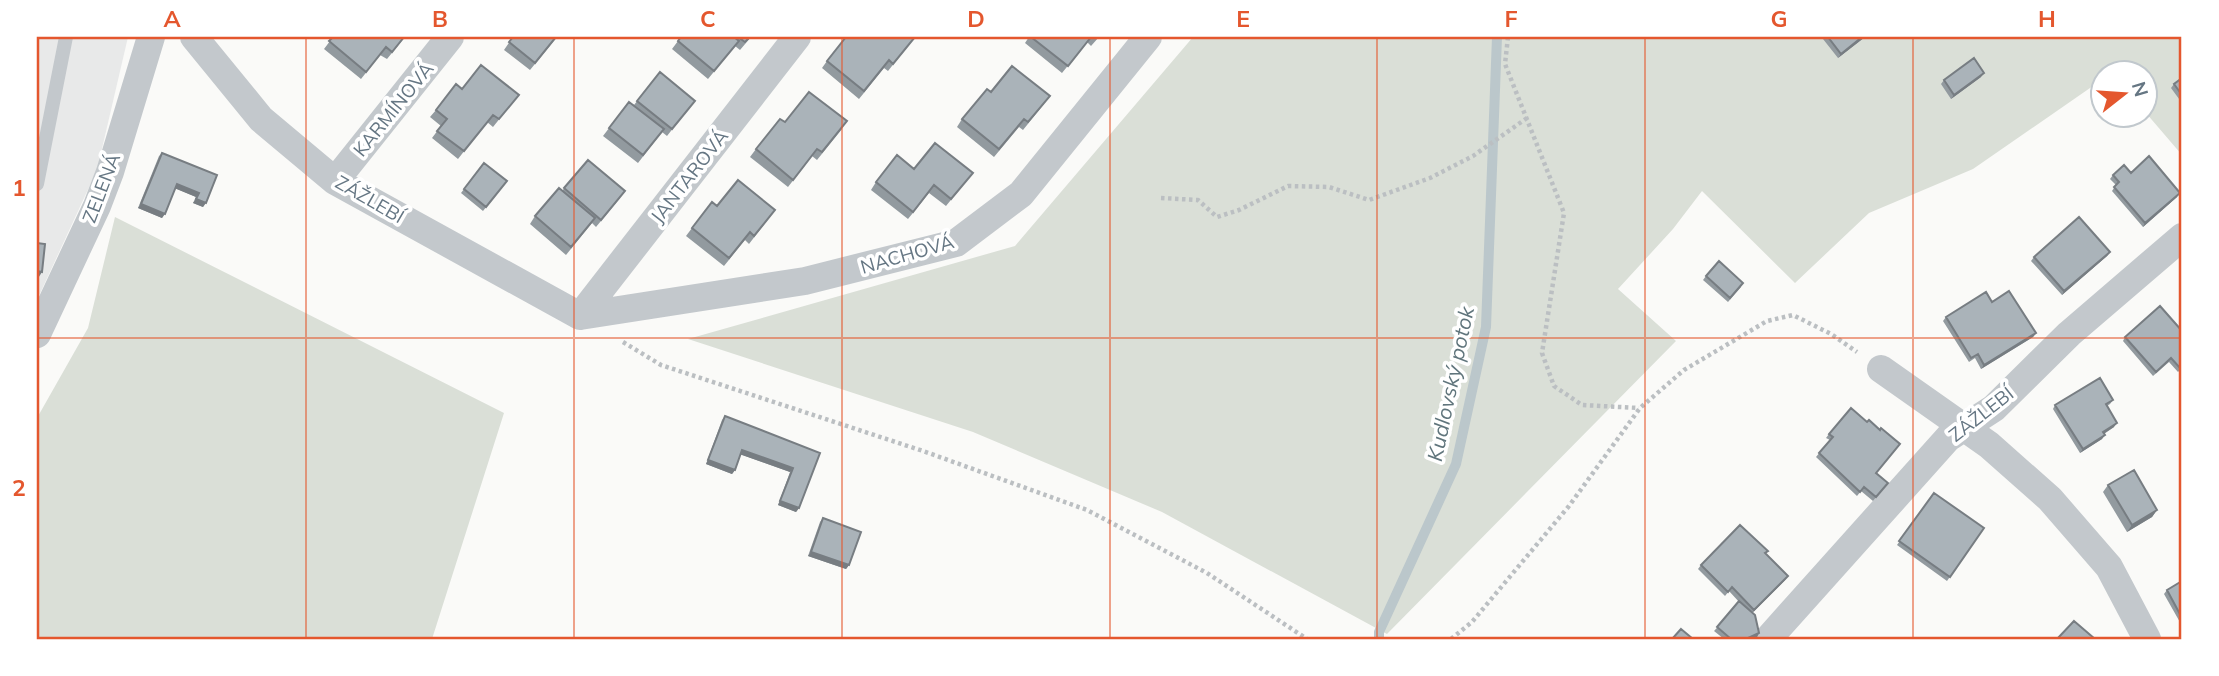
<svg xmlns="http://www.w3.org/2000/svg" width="2219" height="676" font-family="Mulish,sans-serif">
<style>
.built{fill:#e8e9e9}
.green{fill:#dadfd7}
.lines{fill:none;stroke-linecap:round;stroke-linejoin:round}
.stream{stroke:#bbc7cb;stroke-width:10}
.path{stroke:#bbbfc2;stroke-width:4.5;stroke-dasharray:3.5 3.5;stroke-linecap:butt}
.service{stroke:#c3c8cc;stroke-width:14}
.minor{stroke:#c3c8cc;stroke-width:28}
.wall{fill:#929a9f}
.shaded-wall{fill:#777d82}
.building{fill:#aab3b9;stroke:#777d82;stroke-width:2}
.grid{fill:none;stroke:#e4572e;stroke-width:2;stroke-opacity:0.55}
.labels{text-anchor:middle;stroke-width:7;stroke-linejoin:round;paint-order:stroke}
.street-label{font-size:19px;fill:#657683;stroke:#fff}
.water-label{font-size:21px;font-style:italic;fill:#60757c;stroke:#fff}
.neatline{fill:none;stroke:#e4572e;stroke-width:2.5}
.grid-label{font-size:23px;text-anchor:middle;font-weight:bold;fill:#e4572e}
</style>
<rect width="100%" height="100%" fill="#fafaf8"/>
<path class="built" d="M37 37H128L97 170 37 300Z"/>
<path class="green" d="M1193 37H2182V155L2146 113V74H2104L2103 79 1973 169 1869 213 1795 283 1702 191 1673 229 1618 289 1676 341 1387 634 1162 512 973 432 688 339 1015 246Z
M115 217 504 413 432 639H37V418L88 328Z"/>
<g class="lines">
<path class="stream" d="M1379 639V632L1456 464 1486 327 1497 37"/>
<path class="path" d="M1508 37 1505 64 1564 213 1542 353 1554 386 1582 405 1639 408
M1161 198 1198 200 1217 217 1239 210 1288 186 1329 187 1369 200 1430 178 1473 156 1527 118
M623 342 661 365 923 451 1087 510 1207 573 1307 639
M1451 639 1472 622 1569 506 1640 408 1684 370 1767 321 1793 315 1831 334 1857 352"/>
<path class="service" d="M37 184 66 37"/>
<path class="minor" d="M194 37 261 119 335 181 580 316
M335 181 450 37
M580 316 805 281 956 243 1021 194 1148 37
M580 316 797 37
M37 334 97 206 110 172 151 37
M1881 369 1989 445 2050 499 2109 567 2147 639
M1768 639 1948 438 1994 408 2069 334 2182 237"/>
</g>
<path class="wall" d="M333 37H405L387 59 380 55 361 79 324 49Z
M512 37H557L530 70 504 50 513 37Z
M681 37H751L740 50 735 46 708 79 672 49Z
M915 37 888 71 884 68 859 99 822 68 827 61Z
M1029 37H1099L1091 46 1087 42 1062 73 1025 43Z
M1825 37H1865L1838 58 1823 39Z
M660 72 689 108 667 136 662 132 638 163 603 136 629 102 634 105Z
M1981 77 1951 99 1941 84 1944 80Z
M2182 78V103L2171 88 2174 84Z
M462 89 513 102 493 127 487 122 458 159 432 138 441 126 430 117 436 110Z
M991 92 1044 104 1023 130 1019 127 994 157 957 127 962 119Z
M785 122 842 129 817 160 812 156 788 187 750 157 756 149Z
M162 153 217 175 203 207 193 203 196 197 175 188 162 218 138 208 159 156Z
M588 160 620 198 596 227 592 223 566 255 530 224 535 216 562 191Z
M484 163 507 181 483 211 461 193Z
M914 169 967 180 946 206 929 193 908 219 871 190 876 182Z
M2131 173 2177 197 2143 227 2112 191 2116 185 2110 179 2113 175Z
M717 206 775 210 749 244 745 240 724 266 686 236 692 228Z
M2110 252 2107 256 2062 295 2031 261 2034 257Z
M1706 276 1741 287 1728 302 1703 280Z
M1992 302 2036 333 2033 337 1981 369 1975 358 1969 362 1943 321 1946 317Z
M2160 306 2182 368 2178 372 2169 362 2153 376 2123 341 2125 337Z
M2113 400 2110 404 2107 406 2114 427 2104 434 2102 439 2080 453 2053 409 2055 405Z
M725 416 820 453 799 508 796 512 778 505 790 472 740 454 735 470 732 474 706 464 722 420Z
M1829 434 1888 483 1873 501 1861 491 1857 496 1816 457 1830 440 1826 438Z
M2108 485 2157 510 2152 517 2127 532 2103 492Z
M1934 493 1984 528 1947 581 1897 545Z
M823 518 849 565 846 569 808 556 820 522Z
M1765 553 1785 580 1752 613 1759 633 1757 637 1751 639H1724L1714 631 1740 603 1729 591 1725 596 1698 569 1701 565Z
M2182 581V623L2181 624 2164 594 2167 590Z"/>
<path class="shaded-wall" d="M1862 37H1865L1838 58 1841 54Z
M1984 73 1981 77 1951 99 1954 95Z
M177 184 199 193 196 197 174 188Z
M2180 193 2177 197 2143 227 2145 223Z
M196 199 206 203 203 207 193 203Z
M141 204 165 214 162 218 138 208Z
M2110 252 2107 256 2062 295 2064 291Z
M37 271 42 272 37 280Z
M2036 333 2033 337 1981 369 1984 365Z
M2117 423 2114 427 2100 436 2103 432Z
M2105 435 2102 439 2080 453 2083 449Z
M742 450 793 468 790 472 739 454Z
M708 460 735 470 732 474 706 464Z
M780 501 799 508 796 512 778 505Z
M2157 510 2152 517 2127 532 2132 525Z
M811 552 849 565 846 569 808 556Z
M1788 576 1785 580 1751 614 1754 610Z
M1759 633 1757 637 1751 639H1746Z"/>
<path class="building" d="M333 37H404L392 52 386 47 366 72 329 41Z
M513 37H556L535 63 509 42Z
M681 37H734L739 41 714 71 678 41Z
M738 37H750L745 42Z
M846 37H915L893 64 889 60 864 91 827 61Z
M1031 37H1091L1068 66Z
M1828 37H1862L1841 54Z
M1974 58 1984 73 1954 95 1944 80Z
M481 65 519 95 499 119 493 115 464 151 437 131 447 119 436 110 456 84 462 89Z
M1012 66 1050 96 1028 122 1024 119 999 149 962 119 987 89 991 92Z
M660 72 695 101 672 129 637 101Z
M2182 78V95L2174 84Z
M809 92 847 121 822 152 817 149 793 180 756 149 780 119 785 122Z
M629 102 664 129 643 155 609 128Z
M935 143 973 173 951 199 934 185 913 212 876 182 897 155 914 169Z
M162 153 217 175 206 203 196 199 199 193 177 184 165 214 141 204Z
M2149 156 2180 193 2145 223 2114 187 2119 182 2113 175 2124 165 2131 173Z
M588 160 625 191 601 220 564 188Z
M484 163 507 181 486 207 464 189Z
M738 180 775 210 754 236 750 232 729 258 692 228 712 202 717 206Z
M559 188 595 218 571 247 535 216Z
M2079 217 2110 252 2064 291 2034 257Z
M37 243 45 244 42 272 37 271Z
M1719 261 1743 283 1730 298 1706 276Z
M2009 291 2036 333 1984 365 1978 354 1971 358 1946 317 1986 292 1992 302Z
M2160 306 2182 331V367L2180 368 2171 358 2156 372 2125 337Z
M2100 378 2113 400 2106 404 2117 423 2103 432 2105 435 2083 449 2055 405Z
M1851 408 1867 422 1869 420 1880 430 1881 428 1900 444 1876 473 1888 483 1876 497 1864 487 1860 492 1819 453 1833 437 1829 434Z
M725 416 820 453 799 508 780 501 793 468 742 450 735 470 708 460Z
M2134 470 2157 510 2132 525 2108 485Z
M1934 493 1984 528 1950 577 1899 541Z
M823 518 861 532 849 565 811 552Z
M1740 525 1768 551 1765 553 1788 576 1754 610 1732 587 1728 592 1701 565Z
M2182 581V618L2167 590Z
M1739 601 1755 615 1759 633 1746 639H1731L1717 627Z
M2074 621 2095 639H2057Z
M1681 629 1693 639H1672Z"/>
<path class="grid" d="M306 37V639M574 37V639M842 37V639M1110 37V639M1377 37V639M1645 37V639M1913 37V639M37 338H2182"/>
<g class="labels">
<g class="street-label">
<text transform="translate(393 109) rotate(-51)" y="7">KARMÍNOVÁ</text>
<text transform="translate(689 176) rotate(-52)" y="7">JANTAROVÁ</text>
<text transform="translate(101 188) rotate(-69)" y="7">ZELENÁ</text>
<text transform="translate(370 199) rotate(30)" y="7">ZÁŽLEBÍ</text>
<text transform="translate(907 254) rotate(-16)" y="7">NACHOVÁ</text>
<text transform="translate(1981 414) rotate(-38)" y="7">ZÁŽLEBÍ</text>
</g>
<g class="water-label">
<text transform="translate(1451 384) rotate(-78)" y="7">Kudlovský potok</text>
</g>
</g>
<rect width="2219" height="676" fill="none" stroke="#ffffff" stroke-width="77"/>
<g transform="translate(2124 94) rotate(73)"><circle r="33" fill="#ffffff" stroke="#c1c8cd" stroke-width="2"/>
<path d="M0-5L12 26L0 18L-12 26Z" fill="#e4572e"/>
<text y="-10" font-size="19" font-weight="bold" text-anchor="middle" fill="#657683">N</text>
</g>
<rect x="38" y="38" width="2142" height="600" class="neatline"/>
<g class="grid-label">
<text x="172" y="27">A</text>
<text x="440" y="27">B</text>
<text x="708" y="27">C</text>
<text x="976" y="27">D</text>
<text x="1243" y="27">E</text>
<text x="1511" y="27">F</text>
<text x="1779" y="27">G</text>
<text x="2047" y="27">H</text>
<text x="19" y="196">1</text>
<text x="19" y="496">2</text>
</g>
</svg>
